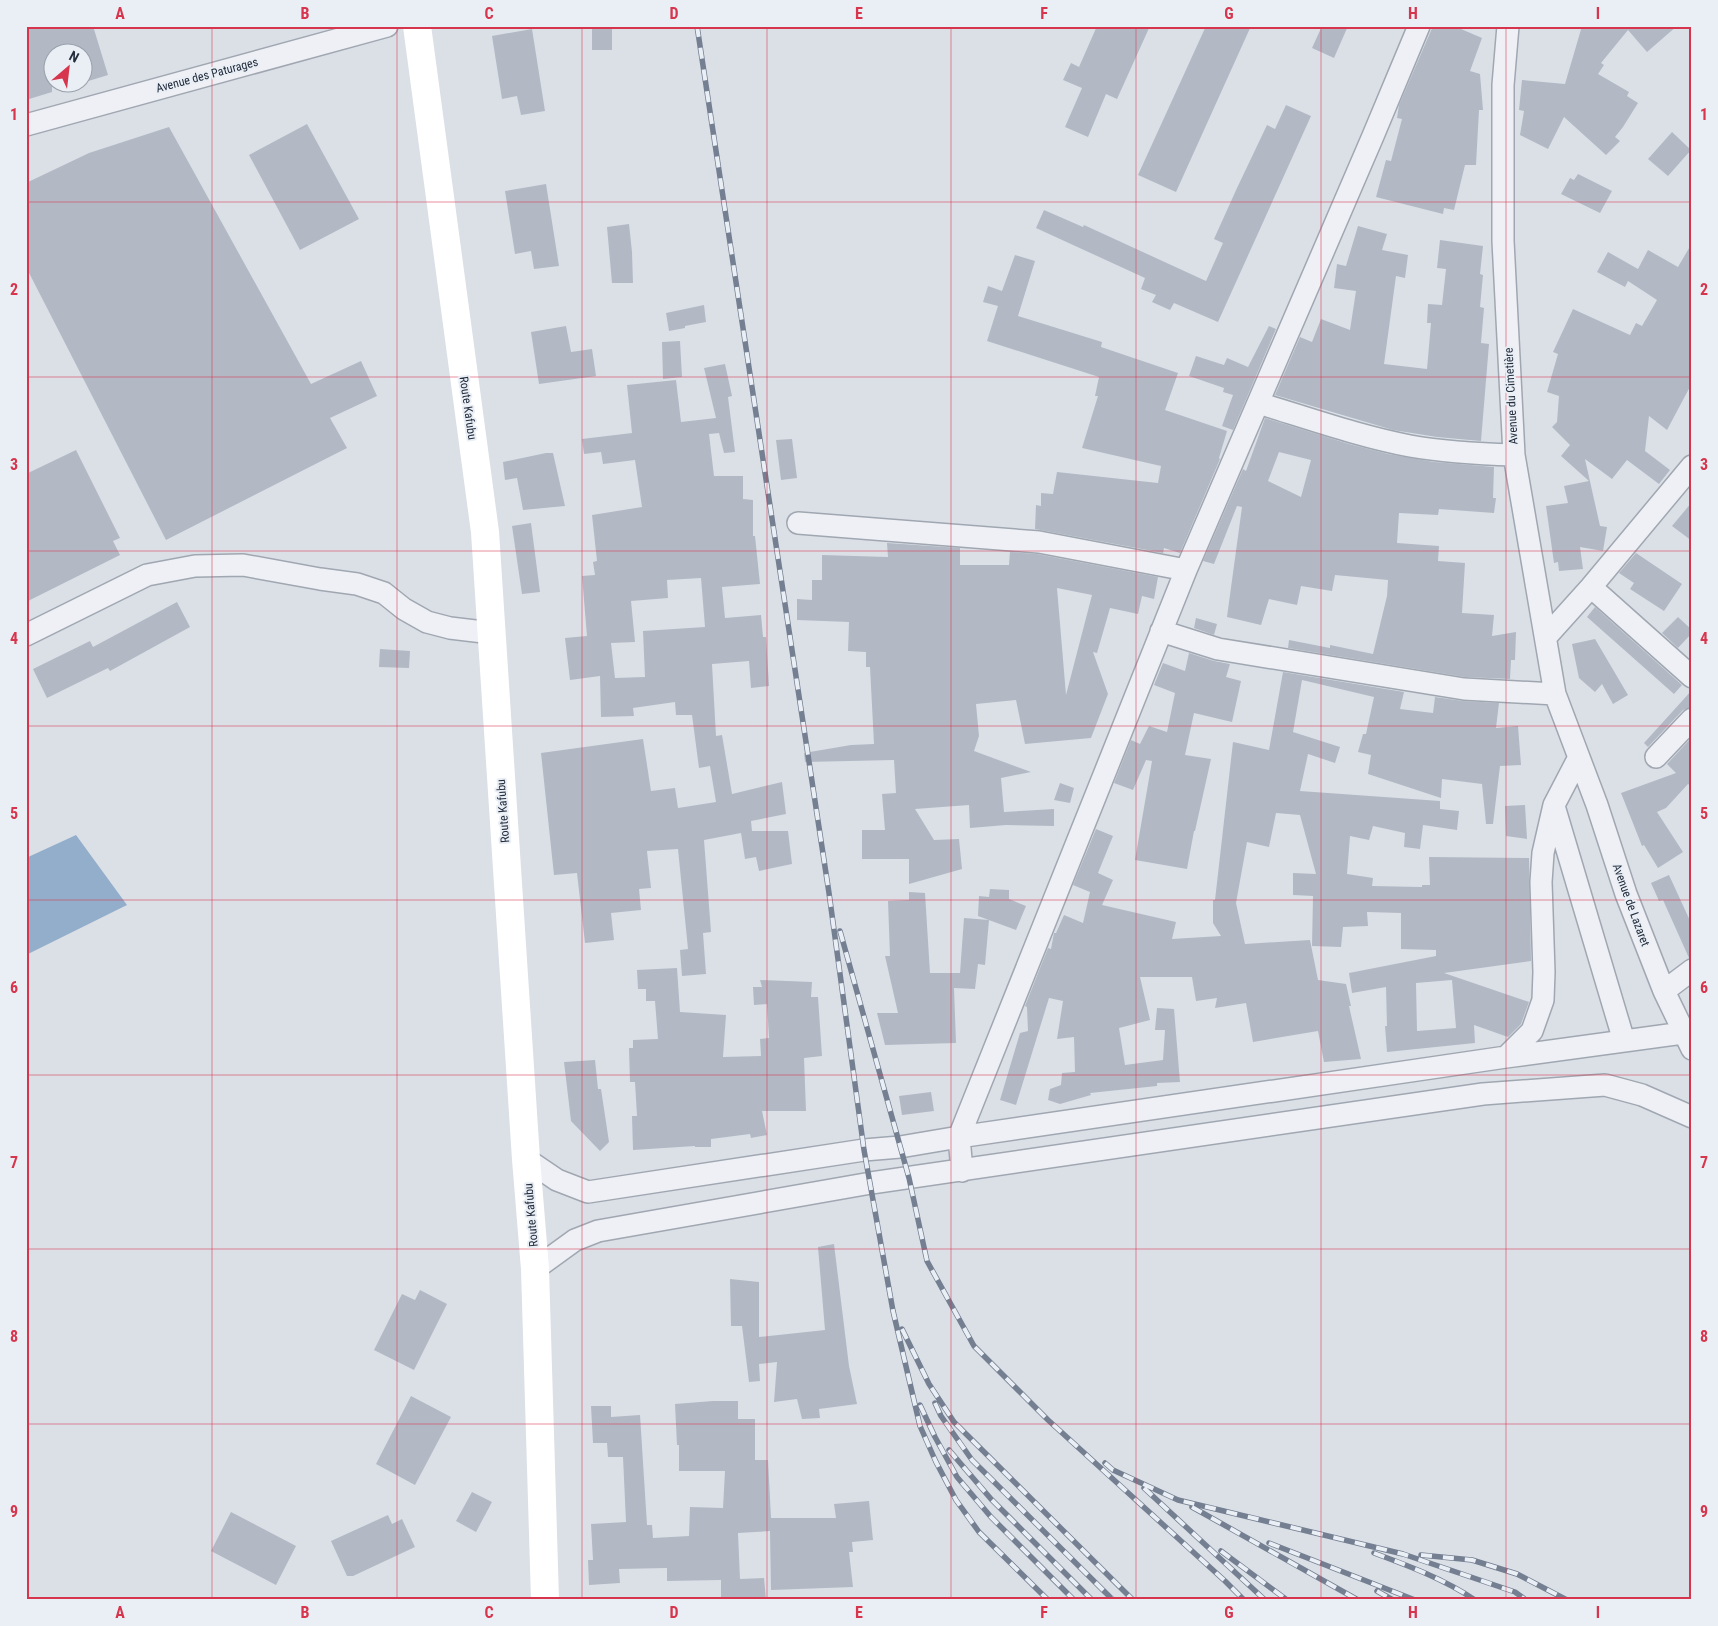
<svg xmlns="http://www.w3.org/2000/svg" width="1718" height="1626" font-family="'Roboto Condensed',sans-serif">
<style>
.water{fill:#93aeca}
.building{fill:#b2b9c4;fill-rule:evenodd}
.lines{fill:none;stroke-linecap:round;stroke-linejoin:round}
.street-casing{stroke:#a0a7b1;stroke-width:24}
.street{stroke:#eef0f5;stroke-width:21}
.secondary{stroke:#fff;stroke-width:28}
.rail-casing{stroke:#747f91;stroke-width:5.5}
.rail{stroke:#eaeff5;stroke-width:4;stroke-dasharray:11;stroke-linecap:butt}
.grid{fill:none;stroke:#d7354d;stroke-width:1;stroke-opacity:0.55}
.labels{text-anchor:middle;stroke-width:4;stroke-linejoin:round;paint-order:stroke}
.street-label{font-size:12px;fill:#242d3e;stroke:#eaeff5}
.neatline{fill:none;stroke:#d7354d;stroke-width:2}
.grid-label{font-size:16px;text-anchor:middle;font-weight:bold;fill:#d7354d}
</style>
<rect width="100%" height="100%" fill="#dbe0e7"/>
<path class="water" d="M76 835 127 905 26 955V858Z"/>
<path class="building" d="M26 26H93L108 75 82 83V52H52V92L26 100Z
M592 26H612V50H592Z
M1097 26H1150L1117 99 1106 94 1088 137 1065 127 1082 88 1063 80 1071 63 1079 67Z
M1206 26H1251L1176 192 1138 175Z
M1322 26H1348L1334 58 1312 48Z
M1433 26H1454L1482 38 1470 71 1480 74 1483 110H1479L1476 165H1465L1454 210 1444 208 1443 214 1376 197 1386 160 1391 161 1402 119 1397 118 1399 105Z
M1582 26H1677L1647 52 1628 30 1601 63 1604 65 1598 74 1629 92 1627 96 1638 103 1623 127 1615 137 1620 141 1606 155 1564 117 1548 149 1520 135 1524 111 1519 110 1522 80 1565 84Z
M532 29 545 111 521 115 517 96 502 99 492 36Z
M1286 105 1311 116 1218 322 1174 303 1170 310 1152 302 1156 295 1141 289 1145 278 1036 228 1044 210 1083 227 1084 225 1206 281 1223 243 1214 239 1237 188 1267 125 1275 129Z
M307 124 359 219 300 250 249 155Z
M169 127 311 384 361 361 377 396 330 418 347 448 166 540 26 267V183L89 153Z
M1672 132 1691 150 1668 176 1648 159Z
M1578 174 1612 191 1600 213 1561 194 1570 178 1574 180Z
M546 184 559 266 534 269 531 251 515 254 505 191Z
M629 224 632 252 633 283H612L607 227Z
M1358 226 1387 234 1382 250 1408 255 1405 278 1396 276 1384 364 1427 369 1431 323H1427L1428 304 1442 305 1446 269 1437 268 1440 240 1483 246 1480 274 1483 275 1480 307 1484 308 1481 343 1489 344 1481 441 1437 437 1393 430 1275 395 1300 337 1312 342 1321 319 1350 330 1356 291 1334 288 1337 264 1346 266Z
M1692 243V383L1667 430 1649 416 1645 451 1670 470 1659 484 1627 460 1612 479 1585 459 1600 526 1607 527 1603 551 1580 547 1583 569 1559 571 1558 562 1554 563 1546 506 1568 503 1564 486 1589 481 1561 456 1570 445 1552 427 1557 422 1559 396 1547 392 1558 354 1553 352 1573 309 1630 335 1636 323 1642 326 1657 300 1628 281 1625 287 1597 272 1608 252 1638 269 1648 250 1678 267Z
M1015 255 1035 261 1018 316 1102 342 1101 347 1178 373 1165 410 1227 431 1219 458 1220 459 1180 553 1164 548 1163 553 1035 529 1036 505 1041 506V493L1053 494 1057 472 1158 483 1161 466 1082 448 1098 396H1095L1099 377 987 341 998 306 983 302 988 286 1002 291Z
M704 305 706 322 685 326V328L669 331 666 313Z
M566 326 571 352 592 349 596 376 539 384 531 332Z
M1269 326 1276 329 1233 430 1222 426 1233 395 1223 392 1224 388 1189 376 1196 356 1224 365 1227 358 1248 367Z
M680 341 682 377 663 379 662 342Z
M725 364 732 396 728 397 735 452 724 453 719 433 709 434 714 476H743V499L753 500V536H755L760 584 722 587 725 618 761 615 763 637H766L769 686 751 688 749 661 712 664 716 736 722 735 732 794 782 782 786 814 751 821 752 831H788L792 864 759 871 756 857 745 859 741 833 704 840 711 932 703 933 706 974 682 976 680 950 688 949 678 849 647 851 651 888 639 889 641 910 611 913 614 940 585 943 577 873 554 875 541 753 643 739 651 791 675 788 678 808 716 802 710 766 699 768 692 715H676L675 702 633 708 634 716 601 717 600 676 570 680 565 638 587 636 582 576 595 575 593 562 597 561 592 515 642 507 635 460 603 464 601 452 584 454 582 439 632 433 627 385 676 380 681 422 716 418 704 368ZM701 578 705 627 643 631 645 677 615 678 611 643 635 642 631 601 668 598 667 580Z
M1265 418 1349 444 1388 454 1434 462 1494 467 1493 498H1496L1494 513 1439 509 1438 515 1399 513 1397 543 1439 546 1438 561 1465 563 1462 613 1494 615 1492 636 1516 632 1515 660H1511L1510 679 1465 677 1288 648 1289 640 1330 648V645L1373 654 1387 596 1388 580 1335 575 1332 591 1301 586 1297 605 1269 599 1261 625 1227 617 1242 507 1237 506 1214 564 1203 561 1243 469 1246 471ZM1279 452 1311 460 1301 497 1268 481Z
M792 439 797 478 781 480 776 440Z
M76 450 120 538 113 541 120 555 26 602V474Z
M546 453H553L565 506 523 510 517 478 505 480 503 462Z
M1692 502V541L1672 526Z
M531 523 540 592 522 594 512 526Z
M887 543 960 548V565H1009L1010 552 1037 554 1158 577 1154 599 1142 596 1138 614 1110 608 1097 653 1093 652 1108 694 1091 738 1025 744 1016 700 976 704 979 736 974 751 1031 772 1001 778 1004 812 1054 809V826L1006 825 970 828 969 805 915 809 934 840 959 839 962 869 909 884V859H862V830H885L882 794 896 793 894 760 805 762 804 753 851 745 874 744 870 667H866V652L848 651 849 622 797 620V599L812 600V580H822V555L888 557ZM1057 588 1092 595 1066 695Z
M1636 553 1682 584 1664 611 1630 589 1634 583 1619 573Z
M177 602 190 627 110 671 108 668 47 698 33 669 90 641 93 647Z
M1595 607 1682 685 1674 694 1587 617Z
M1678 617 1692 630V633L1678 648 1662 633Z
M1196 618 1217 624 1214 635 1194 628Z
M1595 639 1628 695 1613 704 1602 684 1595 692 1579 678 1572 644Z
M380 649 410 651 409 668 379 667Z
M1189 653 1214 661 1230 664 1226 677 1241 681 1232 722 1194 713 1185 755 1211 759 1195 831H1194L1187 869 1135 860 1152 761 1146 760 1133 790 1114 783 1131 740 1140 744 1149 726 1167 732 1175 693 1154 685 1163 663 1185 671Z
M1283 672 1404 692 1400 709 1433 713 1435 697 1463 701 1499 703 1496 728 1518 726 1521 765 1500 766 1493 824H1486L1482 784 1442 779 1441 798 1368 774 1371 755 1358 752 1363 734H1366L1374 697 1302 680 1293 732 1340 747 1335 763 1308 754 1300 791 1440 801V809L1459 811 1457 830 1423 825 1420 849 1404 847 1405 833 1373 826 1369 840 1350 836 1347 874 1373 878 1372 886 1422 887V885H1430L1429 857 1529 858 1531 961 1444 973 1529 1002 1521 1024 1508 1037 1474 1025 1475 1043 1387 1052 1385 1026H1387L1386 987 1352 993 1349 973 1436 956V950L1401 949V913L1367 912 1368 926 1343 927 1341 947 1312 946 1313 896 1293 895V873L1316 874 1300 815 1276 813 1269 847 1247 842 1236 903 1245 944 1310 940 1318 980 1346 984 1351 1006H1349L1361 1059 1324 1062 1318 1031 1253 1042 1246 1003 1215 1008 1217 998 1196 1001 1192 977H1140L1150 1020 1119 1028 1125 1065 1163 1060 1165 1030H1155L1157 1008 1174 1009 1180 1082 1157 1083V1086L1090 1093 1091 1095 1060 1104 1048 1100 1050 1089 1061 1085 1062 1073 1075 1072 1074 1037 1057 1039 1063 1001 1049 998 1016 1105 1000 1100 1020 1033 1028 1031 1027 1007 1025 1006 1048 948 1051 949 1054 933H1056L1064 915 1083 923 1090 892 1073 885 1096 829 1113 836 1098 873 1113 880 1102 905 1176 922 1172 939 1221 936 1213 923V900H1215L1233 742 1269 750ZM1452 980 1456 1028 1417 1031 1416 983Z
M1692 690V707L1683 710 1648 747 1644 743Z
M1692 737V787L1688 784 1666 808 1657 812 1683 852 1658 868 1644 845 1642 846 1621 793 1676 773 1667 764Z
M1060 783 1074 788 1070 803 1054 800Z
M1525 805 1527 839 1506 836 1505 806Z
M1669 875 1692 925V958H1689L1663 900 1659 901 1651 883Z
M990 889 1009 890V899L1026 906 1016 930 978 916 979 896 989 897Z
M909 892 925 893 930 973H960L964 918 989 920 985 965 978 964 975 989 954 988 956 1043 885 1045 877 1013H898L885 956H890L888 901 909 900Z
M677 968 680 1012 726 1015 723 1057 761 1056 760 1039 769 1038 767 1004 754 1005 753 987H762L760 980 812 982 811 997H818L822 1056 804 1058 806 1111H762L767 1135 751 1138 750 1134 711 1139V1147H695V1146L633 1150 632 1116H637L635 1082H630L629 1048H633V1040L658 1039 655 1001H646V989H638L637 970Z
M595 1060 598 1089H601L609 1142 600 1151 571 1121 564 1062Z
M931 1092 934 1111 902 1115 899 1096Z
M834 1244 849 1366 857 1404 819 1409 820 1418 802 1419 797 1399 774 1402 777 1362 759 1364 760 1381 749 1382 742 1326H731L730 1279 759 1282V1337L825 1330 818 1247Z
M420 1290 447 1304 414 1370 374 1350 402 1294 415 1300Z
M411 1396 451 1417 415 1485 376 1464Z
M713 1401H738V1419H755V1460H768L771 1518H836L834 1504 869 1501 873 1540 852 1542 853 1552H849L853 1587 771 1590 770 1531 738 1533 740 1579 764 1578 766 1600H721V1580L667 1581V1568L619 1569 620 1583 589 1585 588 1560H593L591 1524 626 1522 623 1457H608L607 1443H593L591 1406H611V1417L640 1415 647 1525H652L653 1538 689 1536 690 1507 723 1508 725 1471H679V1445H677L675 1404Z
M472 1492 492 1502 476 1532 456 1521Z
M231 1512 296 1546 276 1585 211 1551Z
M388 1515 392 1524 402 1519 415 1547 353 1576H347L331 1541Z"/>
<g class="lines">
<defs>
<path id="street" d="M1508 26 1503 85V241L1514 455 1555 694 1597 805 1626 894 1664 991 1692 1049
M26 125 387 26
M1258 403C1308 418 1358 436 1410 446 1444 452 1479 454 1514 455
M798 523 1039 542 1186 570
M1591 587 1692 677
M1161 631 1218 649 1464 689 1555 694
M26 635 147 575 195 566 243 565 320 579 357 584 384 593 404 609 427 622 450 628 492 633
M1546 637 1591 587 1692 466
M1656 757 1692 719
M1554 806 1624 1041
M1664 991 1692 970
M1506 1057 1532 1031 1543 1000 1544 972 1541 882 1543 853 1554 805 1578 759
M526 1159 557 1180 588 1192 864 1150 900 1147 959 1137 1506 1057 1683 1033
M962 1171 959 1137 1186 570 1373 136 1419 26
M535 1269 575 1240 598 1231 871 1183 1483 1094 1605 1085 1642 1095 1692 1117"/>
</defs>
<use href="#street" class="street-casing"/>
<use href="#street" class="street"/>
<path class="secondary" d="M417 26 485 532 526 1159 535 1269 545 1600"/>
<defs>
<path id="rail" d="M697 26 829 893 864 1150 893 1311 920 1426 936 1462 956 1500 979 1532 1048 1600
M840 931 909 1178 927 1261 974 1346 1048 1420 1225 1581 1244 1600
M902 1329 929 1384 954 1422 1133 1600
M935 1403 941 1416 972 1460 1113 1600
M920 1405 935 1437 957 1477 991 1517 1074 1600
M949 1450 991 1499 1092 1600
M1105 1463 1113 1470 1178 1500 1403 1554 1515 1592 1526 1600
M1144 1488 1265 1600
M1192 1507 1358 1600
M1269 1543 1415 1600
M1221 1551 1287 1600
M1374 1553C1409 1566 1444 1579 1475 1600
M1421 1555 1472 1560 1517 1574 1567 1600
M1377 1591 1393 1600"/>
</defs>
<use href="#rail" class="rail-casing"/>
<use href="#rail" class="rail"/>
</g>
<path class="grid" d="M212 26V1600M397 26V1600M582 26V1600M767 26V1600M951 26V1600M1136 26V1600M1321 26V1600M1506 26V1600M26 202H1692M26 377H1692M26 551H1692M26 726H1692M26 900H1692M26 1075H1692M26 1249H1692M26 1424H1692"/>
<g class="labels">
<g class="street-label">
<text transform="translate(207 75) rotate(-15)" y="4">Avenue des Paturages</text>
<text transform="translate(1511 396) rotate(-93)" y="4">Avenue du Cimetière</text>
<text transform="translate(468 408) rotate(82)" y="4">Route Kafubu</text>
<text transform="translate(503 811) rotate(-94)" y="4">Route Kafubu</text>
<text transform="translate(1631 905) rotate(70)" y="4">Avenue de Lazaret</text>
<text transform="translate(531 1215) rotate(-95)" y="4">Route Kafubu</text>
</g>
</g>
<rect width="1718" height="1626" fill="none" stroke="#eaeff5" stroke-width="55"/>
<g transform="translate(68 68) rotate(28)"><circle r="24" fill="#eaeff5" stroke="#9ba1ac"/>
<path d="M0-4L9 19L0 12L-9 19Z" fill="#d7354d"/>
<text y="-8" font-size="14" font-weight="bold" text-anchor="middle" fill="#242d3e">N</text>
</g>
<rect x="28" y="28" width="1662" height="1570" class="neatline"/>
<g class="grid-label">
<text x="120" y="19">A</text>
<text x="305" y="19">B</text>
<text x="489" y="19">C</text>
<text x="674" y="19">D</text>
<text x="859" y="19">E</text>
<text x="1044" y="19">F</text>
<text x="1229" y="19">G</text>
<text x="1413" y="19">H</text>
<text x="1598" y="19">I</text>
<text x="14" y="120">1</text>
<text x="1704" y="120">1</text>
<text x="14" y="295">2</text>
<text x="1704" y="295">2</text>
<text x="14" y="470">3</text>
<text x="1704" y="470">3</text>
<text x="14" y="644">4</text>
<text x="1704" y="644">4</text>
<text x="14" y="819">5</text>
<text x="1704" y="819">5</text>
<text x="14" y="993">6</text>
<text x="1704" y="993">6</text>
<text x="14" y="1168">7</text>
<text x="1704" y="1168">7</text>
<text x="14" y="1342">8</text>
<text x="1704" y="1342">8</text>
<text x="14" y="1517">9</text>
<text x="1704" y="1517">9</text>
<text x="120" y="1618">A</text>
<text x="305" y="1618">B</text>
<text x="489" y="1618">C</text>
<text x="674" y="1618">D</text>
<text x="859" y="1618">E</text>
<text x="1044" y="1618">F</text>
<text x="1229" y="1618">G</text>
<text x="1413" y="1618">H</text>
<text x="1598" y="1618">I</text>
</g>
</svg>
